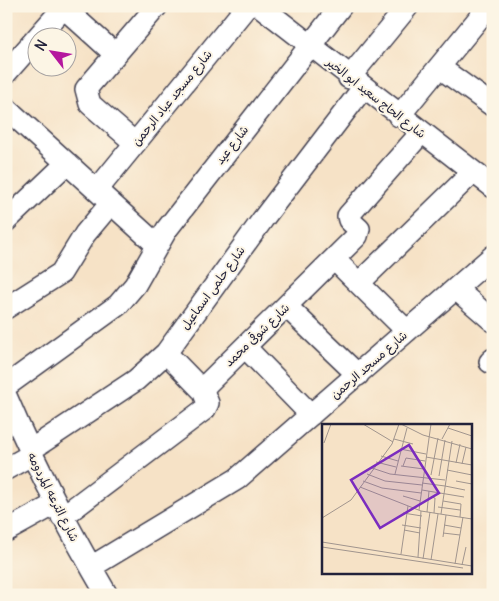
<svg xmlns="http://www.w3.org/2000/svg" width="499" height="601" font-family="Delius,'Playpen Sans Arabic',sans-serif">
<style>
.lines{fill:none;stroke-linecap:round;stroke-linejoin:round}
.minor-casing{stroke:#423f50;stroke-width:24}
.minor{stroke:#fff;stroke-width:21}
.labels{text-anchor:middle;stroke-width:4;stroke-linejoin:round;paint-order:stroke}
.street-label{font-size:12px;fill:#22223b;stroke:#fcf5e5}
.inset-road{fill:none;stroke:#a1958e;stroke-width:1}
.view{fill:#7b2cbf;fill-opacity:0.15;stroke:#7b2cbf;stroke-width:2.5}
.inset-edge{fill:none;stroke:#22223b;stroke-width:2.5}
</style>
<rect width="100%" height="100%" fill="#fcf5e5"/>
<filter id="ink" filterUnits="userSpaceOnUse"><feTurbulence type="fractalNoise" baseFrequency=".02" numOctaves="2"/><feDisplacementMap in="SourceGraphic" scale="10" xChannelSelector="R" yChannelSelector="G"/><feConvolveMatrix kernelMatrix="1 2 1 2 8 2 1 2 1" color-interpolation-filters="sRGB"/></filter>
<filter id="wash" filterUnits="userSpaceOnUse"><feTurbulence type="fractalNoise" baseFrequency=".0096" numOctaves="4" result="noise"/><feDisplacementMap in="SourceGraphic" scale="20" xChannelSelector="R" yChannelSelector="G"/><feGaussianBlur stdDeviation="1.12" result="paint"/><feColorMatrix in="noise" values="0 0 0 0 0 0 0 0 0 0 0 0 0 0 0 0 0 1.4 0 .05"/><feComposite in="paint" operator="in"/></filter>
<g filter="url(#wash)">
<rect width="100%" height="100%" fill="#f6e2c6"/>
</g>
<g filter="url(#ink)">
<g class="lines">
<defs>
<path id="minor" d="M260 6 493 187
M64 8 115 54
M439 67 493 106
M6 73 65 6
M349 78 408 6
M6 108 157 245
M399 116 489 6
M135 143 90 104 86 89 157 6
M97 190 247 6
M6 221 67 163
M334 259 407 331
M359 283 473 172
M456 289 493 321
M286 306 358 375
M6 308 61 273 85 234 111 203
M245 347 311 415
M166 353 203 391
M490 362 493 359
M6 386 118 305 135 285 167 229 341 6
M6 396C35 465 69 530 107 595
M29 451 136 380 166 353 263 219 363 88
M6 469 31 455
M62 517 205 409 208 403 203 391 207 384 357 236 359 229 349 220 348 216 421 133
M6 531 55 504
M91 567 237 479 493 256"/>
</defs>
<use href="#minor" class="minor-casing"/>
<use href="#minor" class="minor"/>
</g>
</g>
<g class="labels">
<g class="street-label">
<text transform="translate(172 98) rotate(-51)" y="4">شارع مسجد عباد الرحمن</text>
<text transform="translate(376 98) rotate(38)" y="4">شارع الحاج سعيد ابو الخير</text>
<text transform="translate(232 145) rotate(-52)" y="4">شارع عيد</text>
<text transform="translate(213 288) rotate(-54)" y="4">شارع حلمى اسماعيل</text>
<text transform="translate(257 335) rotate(-44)" y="4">شارع شوقى محمد</text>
<text transform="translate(369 365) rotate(-41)" y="4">شارع مسجد الرحمن</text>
<text transform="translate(53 497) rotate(63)" y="4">شارع الترعه المردومه</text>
</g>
</g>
<g transform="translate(322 424)">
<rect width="150" height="150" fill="#f6e2c6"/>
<path class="inset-road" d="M41 0 71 18M79 0 101 11 150 25M126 4 150 12M72 15 91 20M120 15 128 0M2 19 9 0M78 25 104 30M59 32 76 37M104 33 150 41M54 38 74 43M134 39 138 20M140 40 144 23M79 42 102 45M81 42 84 34 103 37M50 44 68 50 123 56M125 46 150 51M45 50 63 57 100 61M73 50 85 4M109 51 116 14M117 52 123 16M41 57 60 64 99 69M134 57 150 60M100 59 123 62M123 62 143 66M38 63 99 87 150 95M100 66 142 73M81 72 98 77M109 73 113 74 112 89M121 77 139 80 138 93M116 83 138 86M97 86 109 0M105 88 107 67M81 89 100 92M119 90 130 17M0 94 29 76 70 20 77 0M80 101 99 104M122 101 139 104M82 106 98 109M121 109 138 111M121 113 124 91M0 118 150 142M0 123 141 144M79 130 86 82M96 133 99 87M101 135 108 88M109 136 116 90M133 140 141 93M140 141 144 123"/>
<path class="view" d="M87 21 117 69 58 104 29 56Z"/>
<rect width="150" height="150" class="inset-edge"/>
</g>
<rect width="499" height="601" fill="none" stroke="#fcf5e5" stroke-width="25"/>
<g transform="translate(52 52) rotate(301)"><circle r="24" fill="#fcf5e5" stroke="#a5a1a1"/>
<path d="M0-4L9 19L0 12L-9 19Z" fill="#b5179e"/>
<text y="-8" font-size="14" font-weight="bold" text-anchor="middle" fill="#22223b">N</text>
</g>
</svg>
